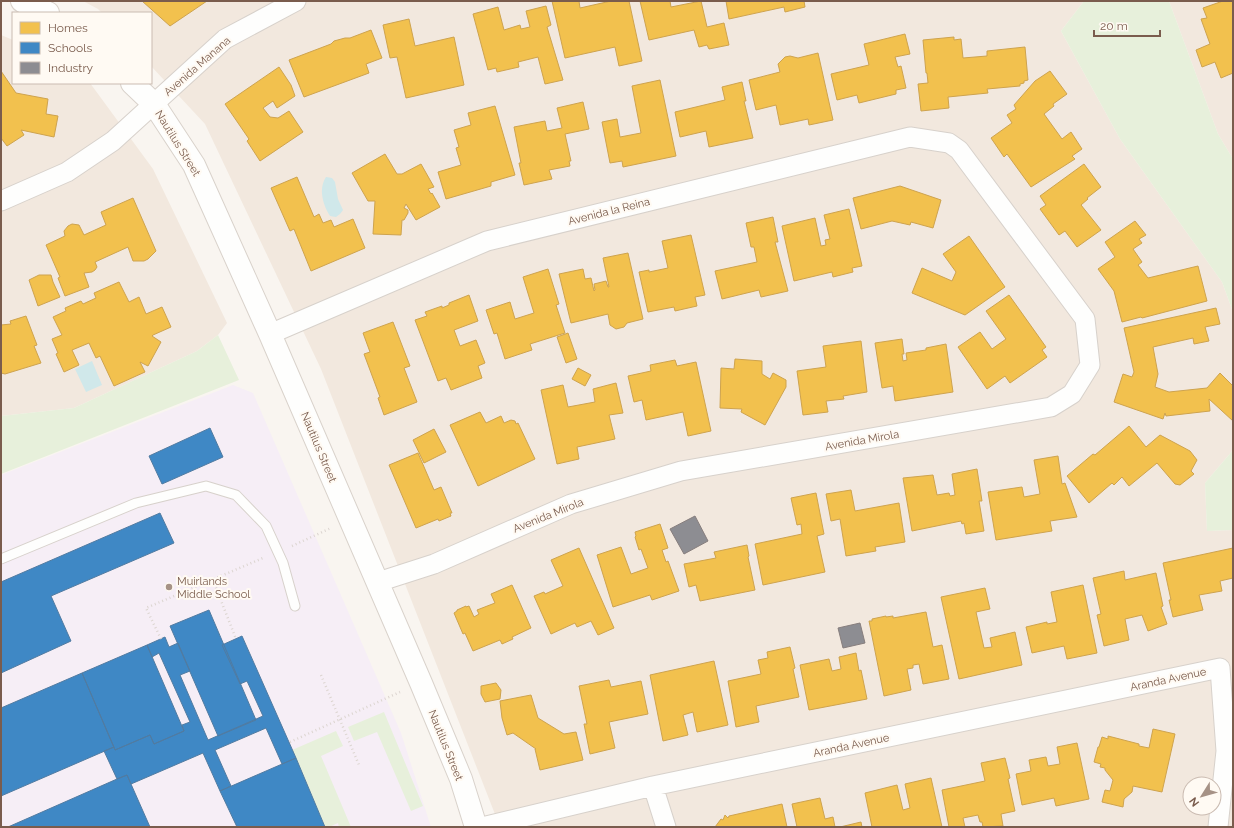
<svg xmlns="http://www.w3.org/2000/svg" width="1234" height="828" font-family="Raleway,sans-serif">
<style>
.residential{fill:#f2e8de;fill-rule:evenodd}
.education{fill:#f6eef6}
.green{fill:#e7f0db}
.water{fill:#d0e8ea}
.homes{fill:#f2c14e;stroke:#cea34e}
.schools{fill:#3f88c5;stroke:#517ba1}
.industry{fill:#8d8d92;stroke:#877e7d}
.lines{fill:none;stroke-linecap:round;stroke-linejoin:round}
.lane-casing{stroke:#d7d1cb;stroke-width:11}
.street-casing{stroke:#d7d1cb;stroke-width:21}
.secondary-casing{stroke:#d9d2cb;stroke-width:24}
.path{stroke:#dcd5d0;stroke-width:2.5;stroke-dasharray:1 3;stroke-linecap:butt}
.lane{stroke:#fefefd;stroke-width:9}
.street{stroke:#fefefd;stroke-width:19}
.secondary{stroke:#fefefd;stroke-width:22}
.poi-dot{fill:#a69286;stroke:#fffaf3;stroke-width:1.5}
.labels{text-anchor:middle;stroke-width:4;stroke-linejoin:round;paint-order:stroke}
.street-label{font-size:11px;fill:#7a5c4d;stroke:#fffaf3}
.poi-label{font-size:11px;fill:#7a5c4d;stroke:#fffaf3;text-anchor:start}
</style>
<rect width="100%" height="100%" fill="#f9f5f0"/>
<path class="residential" d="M83 1H1084L1061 31 1120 139 1222 282 1233 312V450L1205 483 1207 531 1233 530V827H500L321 369 205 124 151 66V13H102L98 9ZM1190 784H1214V808H1190Z
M1169 1H1233V159L1218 134Z
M1 35 13 40V83H90L153 169 227 323 218 335 197 351 74 408 1 416Z"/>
<path class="education" d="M233 385 253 393 401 733 431 827H1V475Z"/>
<path class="green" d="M1084 1H1169L1218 134 1233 159V312L1222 282 1120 139 1061 31Z
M218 335 239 380 1 474V416L74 408 197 351Z
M1233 450V530L1207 531 1205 483Z
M384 712 423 806 411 811 377 732 354 741 348 727Z
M336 731 343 746 321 756 351 827H339L338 823 329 827H325L292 750Z"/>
<path class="water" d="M326 177 332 178 335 182 338 199 343 210 340 214 336 217 330 216C323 205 318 189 326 177Z
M92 361 102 385 86 392 75 369Z"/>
<path class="homes" d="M142 1H207L170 26Z
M552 1H579L580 8 611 1H629L642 61 619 66 615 47 565 58Z
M640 1H670L671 7 701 1 707 27 724 23 729 45 709 49 707 45 699 47 694 30 649 40Z
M726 1H804L805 7 785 12 784 7 729 19Z
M1223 1H1233V73L1221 78 1215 62 1202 67 1196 50 1210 44 1201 19 1207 18 1203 8Z
M546 6 551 25 547 27 563 80 545 84 538 57 518 62 519 67 497 72 496 68 488 70 473 14 498 7 504 30 520 25 521 29 530 27 526 11Z
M409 19 415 46 454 37 464 85 406 98 397 57 390 58 383 25Z
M371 30 382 58 366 64 369 73 304 97 289 60 331 44 334 41 345 38H350Z
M905 34 910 54 895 57 898 67 901 66 906 88 896 90V94L859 103 857 95 837 100 831 74 869 65 864 44Z
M954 37V40L961 39 963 58 987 56V51L1025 47 1028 80 1024 81V83L1020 84V86L987 89 988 93 948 97 949 108 921 111 918 84 928 83 927 73H926L923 40Z
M818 53 833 120 809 125 808 119 780 125 776 105 756 110 749 80 780 72 778 64 785 57 790 56 798 58Z
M279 67 291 85 295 96 277 108 273 101 263 108 270 117 278 118 289 111 303 132 260 161 247 141 249 139 225 104Z
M1 71 16 93 48 99 46 114 58 116 54 137 21 130 24 135 7 146 1 138Z
M1050 71 1067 94 1053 104 1054 106 1044 114 1062 139 1071 132 1082 149 1072 156 1075 159 1031 187 1007 154 1004 157 991 138 1012 123 1007 115 1016 109 1014 105 1035 81Z
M660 80 676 156 623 167 622 161 610 163 602 122 617 119 620 137 641 133 632 86Z
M742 82 746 101H744L753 138 709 147 706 131 680 137 675 112 725 100 722 87Z
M583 102 589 129 565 134 571 161H569L570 166 549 170 552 179 524 185 519 163H521L514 127 545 121 547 131 562 128 557 108Z
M495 106 515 175 491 182V186L446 199 438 172 461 165 456 148 459 147 454 130 471 125 468 113Z
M385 154 397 174H402L421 164 434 187 428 189 431 194 432 193 440 207 416 220 406 204 404 208 408 210V213L404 220H402L401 235 373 234 375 201H368L352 173Z
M1084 164 1101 187 1087 198 1088 199 1081 205 1101 230 1077 247 1065 231 1059 235 1040 209 1046 205 1040 196Z
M297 177 314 217 319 214 323 223 331 220 334 227 353 219 365 248 311 271 294 229 290 231 271 188Z
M900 186 941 200 933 228 911 222 910 225 892 221 861 229 853 198Z
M133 198 156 251 148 259 144 261H133L128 247 95 262 97 267 95 270 92 272 84 273 89 287 65 296 58 278 60 277 46 245 65 236 64 231 68 226 72 224 79 225 84 235 106 225 101 212Z
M849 209 862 266 852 268 853 272 833 277 832 272 794 281 782 226 815 218 821 246 826 245 825 240 830 239 824 215Z
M773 217 778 242H775L788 291 761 297 759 290 722 299 715 271 757 262 754 247H751L746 223Z
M1135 221 1146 235 1139 239 1142 243 1133 249 1142 262 1138 265 1148 278 1198 266 1207 301 1142 318 1141 317 1122 322 1114 291 1098 269 1115 257 1105 242Z
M691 235 705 295 695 297 697 306 675 311 674 307 648 312 639 272 649 270V272L668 268 662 241Z
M969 236 1005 287 965 315 912 293 922 268 952 281 956 272 943 254Z
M628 253 643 319 627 323 624 327 616 329 610 325 608 314 571 323 559 274 583 269 585 279 591 278 594 291 595 290 594 284 606 281 608 287H609L603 258Z
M548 269 559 304 556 305 565 333 530 344 532 350 505 359 497 333 494 334 486 310 510 302 515 319 534 313 523 277Z
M39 275H51L53 282 60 297 38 306 29 280Z
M119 282 129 302 139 297 146 314 162 307 171 327 153 335 152 336 161 342 148 366 140 362 145 372 114 386 100 356 96 358 89 343 72 350 79 365 64 372 56 354 58 353 52 339 62 335 53 317 66 311 65 308 81 301 83 304 96 298 94 293Z
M469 295 478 321 454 330 460 346 476 340 485 363 478 366 482 378 451 390 446 378 438 381 415 320 427 316 425 312 442 306V308L449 305V303Z
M1009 295 1046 347 1042 350 1047 357 1010 383 1005 376 987 389 958 347 980 332 992 349 1006 339 986 311Z
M1216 308 1220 324 1205 327 1209 341 1194 344 1193 338 1153 347 1158 374 1155 387 1169 392 1207 388 1220 373 1233 386V421L1209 399 1210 411 1166 416 1165 413 1163 419 1114 402 1123 374 1132 377 1134 372 1124 328Z
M26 316 37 345 34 346 41 363 5 374 1 373V325L11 324 10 321Z
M393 322 410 366 404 368 417 402 384 415 378 398 380 397 364 354 370 352 363 333Z
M568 333 577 359 566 363 557 337Z
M902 339 904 354H902L903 361 907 360 906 353 926 350V348L946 344 953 392 895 401 893 386 882 388 875 343Z
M861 341 867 392 843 396 844 399 826 401 828 412 803 415 797 371 826 367 823 346Z
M735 359 762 361V374L770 379 773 373 786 380V387L765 425 741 412 742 409 720 408 721 368 734 369Z
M675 360 677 366 696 362 711 431 688 436 683 412 646 420 642 400 634 402 628 376 651 371 650 365Z
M578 368 591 375 585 386 572 379Z
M616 383 623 413 609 415 615 439 577 447 579 459 557 464 541 390 563 385 568 407 595 402 593 389Z
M480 412 486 423 501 416 504 423 511 420 515 421 516 424 518 423 535 459 478 486 450 425Z
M1129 426 1146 447 1160 435 1190 451 1197 460 1191 471 1194 474 1180 485 1175 484 1157 463 1129 486 1122 477 1114 485 1112 483 1089 503 1067 476 1093 454 1095 455Z
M434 429 446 452 424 463 413 440Z
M418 453 434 490 441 487 452 513H450L451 516 439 521 438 519 416 528 389 465Z
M1058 456 1062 484 1065 483 1077 517 1050 521 1052 531 996 540 988 492 1022 487 1024 497 1040 494 1034 460Z
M977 469 982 501H979L984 531 966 534 964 523 962 524 961 521 912 531 903 478 933 475 937 495 949 493 950 496 955 495 952 474Z
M851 490 855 511 899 503 905 542 875 547 876 551 846 556 840 519 831 521 826 494Z
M816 493 824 534 817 536 825 572 763 585 755 544 802 534 801 524 797 525 791 498Z
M660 524 668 548 662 550 666 562 668 561 679 591 652 600 650 595 613 607 597 555 621 547 631 574 648 568 641 549 639 550 635 537 636 536 635 532Z
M747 545 749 556 748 557 755 590 700 601 696 585 689 587 684 564 716 558 714 552Z
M579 548 614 628 598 635 591 621 577 627 575 623 551 634 534 596 544 592 545 594 563 586 551 560Z
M1233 548V578L1220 581 1222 591 1199 595 1203 610 1173 617 1169 600H1171L1163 563Z
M1124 571 1125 580 1156 573 1163 606 1161 607 1167 624 1148 631 1142 615 1125 619 1129 640 1104 646 1097 615 1101 614 1093 578Z
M512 585 531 628 512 637 513 639 502 644 500 640 473 651 465 633 463 634 454 613 457 611V610L466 606V607L469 606 474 617 479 614 477 610 495 603 491 594Z
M1083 585 1097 653 1067 659 1064 646 1032 653 1026 627 1047 622V624L1057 622 1051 592Z
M985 588 990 609 976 612 984 648 992 647 990 638 1015 632 1022 665 959 679 941 597Z
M926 612 933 647 942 645 949 679 923 684 919 664 913 665V668L907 669 911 690 884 696 869 621H872V619L886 616V617L893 616V618Z
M790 647 795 668 793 669 799 697 756 706 759 722 736 727 728 681 761 674 758 660 768 658 767 652Z
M856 653 859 671 861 670 867 699 809 710 800 665 829 659 832 671 841 669 839 657Z
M714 661 728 725 697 732 693 712 683 715 688 735 663 741 650 675Z
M609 680 611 687 641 681 648 714 609 722 615 748 590 754 584 724H587L579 686Z
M496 683 501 690 500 699 485 702 481 694V686Z
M531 695 538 718 564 734 576 732 583 760 540 770 535 749H536L513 733 507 735 502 718 500 701Z
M1153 729 1175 734 1162 792 1133 786 1132 792 1124 799 1123 807 1102 802 1105 790 1110 791 1113 780 1105 770V768L1100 767 1101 764 1094 762 1098 747H1099L1102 737 1108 739V736L1139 744V746L1149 748Z
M1077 743 1089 799 1056 806 1054 798 1022 805 1016 774 1031 771 1029 760 1046 757 1048 766 1060 764 1057 747Z
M1005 758 1010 778 1008 779 1015 811 1001 814 1003 826 983 827 982 822H980L978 815 963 818 965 827H949L942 790 985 781 981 763Z
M931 778 942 827H872L865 793 897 785 903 810 910 808 905 784Z
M820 798 825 819 833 817 835 827H797L792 804Z
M782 804 787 827H715L721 819 723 820 725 815 728 818 729 816Z
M861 822 862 827H840Z"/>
<path class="schools" d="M210 428 223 457 162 484 149 456Z
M160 513 174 543 51 596 71 641 1 673V582Z
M209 610 256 720 218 736 170 626Z
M242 636 296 758 282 764 266 728 215 750 231 786 220 791 203 753 131 784 127 775 117 779 104 751 114 747 115 750 150 735 154 744 184 731 182 725 190 722 159 653 152 657 147 645 165 637 169 647 178 643 190 671 180 675 208 740 263 716 247 681 240 684 222 645Z
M147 645 184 731 154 744 150 735 115 750 82 673Z
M82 673 114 747 1 796V708Z
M296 758 325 827H237L220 791Z
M127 775 150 827H8L117 779Z"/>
<path class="industry" d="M695 516 708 541 684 554 670 529Z
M860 623 865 643 843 648 838 628Z"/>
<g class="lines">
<defs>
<path id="lane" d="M1 559 136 503 206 486 236 495 266 526 283 563 295 606"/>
<path id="street" d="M1 201 67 172 113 141 225 39 296 1
M270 334 487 241 910 137 949 143 959 150 1085 319 1090 365 1072 394 1051 407 681 471 571 504 434 564 378 582
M653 786 666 827
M482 827 653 786 1220 668 1226 751 1218 827"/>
<path id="secondary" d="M22 1 48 13
M132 83 154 104 194 165 270 334 421 683 461 779 476 827"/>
</defs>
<use href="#lane" class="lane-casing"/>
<use href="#street" class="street-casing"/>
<use href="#secondary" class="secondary-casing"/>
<path class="path" d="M292 546 331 528
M213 580 236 639
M161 639 146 608 263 558
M321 675 359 765
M290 742 400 692"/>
<use href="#lane" class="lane"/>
<use href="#street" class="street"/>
<use href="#secondary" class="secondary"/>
</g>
<circle class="poi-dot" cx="169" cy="587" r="4"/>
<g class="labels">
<g class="street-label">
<text transform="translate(197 66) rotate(-41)" y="4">Avenida Manana</text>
<text transform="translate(178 143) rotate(58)" y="4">Nautilus Street</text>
<text transform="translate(609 211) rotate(-14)" y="4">Avenida la Reina</text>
<text transform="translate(862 440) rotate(-10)" y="4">Avenida Mirola</text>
<text transform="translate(319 447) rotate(67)" y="4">Nautilus Street</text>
<text transform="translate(548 515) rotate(-22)" y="4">Avenida Mirola</text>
<text transform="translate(1168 679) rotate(-12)" y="4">Aranda Avenue</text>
<text transform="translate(446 745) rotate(68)" y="4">Nautilus Street</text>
<text transform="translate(851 745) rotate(-12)" y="4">Aranda Avenue</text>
</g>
<g class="poi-label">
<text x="177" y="585">Muirlands<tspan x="177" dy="13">Middle School</tspan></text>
</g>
</g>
<rect width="1234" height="828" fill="none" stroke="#7a5c4d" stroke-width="4"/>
<rect x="12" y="12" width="140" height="72" fill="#fffaf3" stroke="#cabbb1"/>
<rect x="20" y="22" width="20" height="12" fill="#f2c14e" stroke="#cabbb1"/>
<text x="48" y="32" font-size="12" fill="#7a5c4d">Homes</text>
<rect x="20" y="42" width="20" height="12" fill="#3f88c5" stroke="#cabbb1"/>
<text x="48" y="52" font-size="12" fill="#7a5c4d">Schools</text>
<rect x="20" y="62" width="20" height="12" fill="#8d8d92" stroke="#cabbb1"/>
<text x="48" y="72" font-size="12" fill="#7a5c4d">Industry</text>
<g transform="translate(1202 796) rotate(233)"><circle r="19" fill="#fffaf3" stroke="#cabbb1"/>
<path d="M0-3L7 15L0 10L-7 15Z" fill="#a69286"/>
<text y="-6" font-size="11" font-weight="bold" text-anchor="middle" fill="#7a5c4d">N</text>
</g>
<path d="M1094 30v6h66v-6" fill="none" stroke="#7a5c4d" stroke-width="2"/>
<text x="1100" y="30" font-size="12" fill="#7a5c4d" stroke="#fffaf3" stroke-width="3" paint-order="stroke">20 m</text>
</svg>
